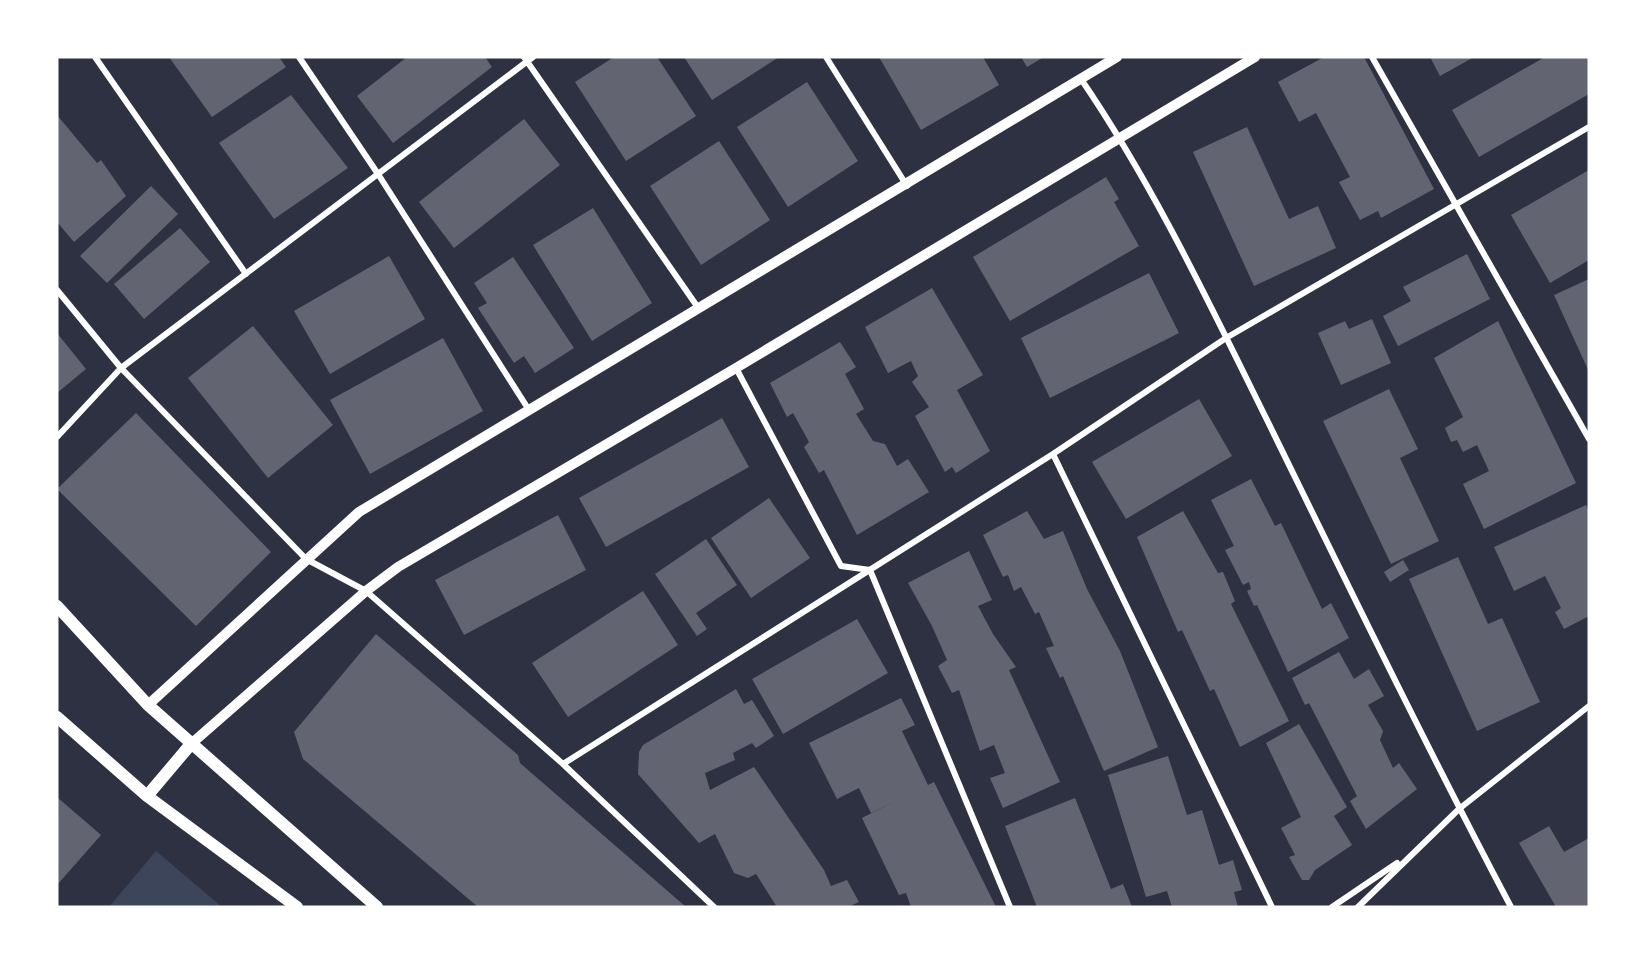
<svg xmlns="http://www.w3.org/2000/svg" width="1646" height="964" font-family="'DM Sans',sans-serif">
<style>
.green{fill:#3c4559}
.building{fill:#626471}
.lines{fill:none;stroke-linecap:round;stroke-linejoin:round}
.minor{stroke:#fff;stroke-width:6}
.tertiary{stroke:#fff;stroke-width:10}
.secondary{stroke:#fff;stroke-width:12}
</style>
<rect width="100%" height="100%" fill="#2d3142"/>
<path class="green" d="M156 851 222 907H109Z"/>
<path class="building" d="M169 57H279L286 67 212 117Z
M407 57H485L492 67 393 143 357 96Z
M614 57H657L696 116 626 161 575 82Z
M684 57H779L712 100Z
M879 57H983L999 85 921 130Z
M1021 57H1044L1027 67Z
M1324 57H1364L1434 189 1381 218 1378 211 1360 220 1339 182 1350 177 1316 113 1299 122 1278 82Z
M1430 57H1474L1440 76Z
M1545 57H1589V94L1479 157 1452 110Z
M807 82 858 161 788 207 737 127Z
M291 95 348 168 274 219 219 143Z
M57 115 97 163 101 160 126 196 74 242 57 222Z
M524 119 560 165 454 248 419 202Z
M1247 127 1289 219 1318 206 1336 248 1254 286 1193 152Z
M719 141 770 220 701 265 650 186Z
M1589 170V260L1550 283 1511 215Z
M1106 177 1119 199 1114 202 1139 246 1010 321 973 257Z
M151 186 178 214 107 283 80 256Z
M593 208 652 303 592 341 533 245Z
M180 228 210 262 144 319 114 284Z
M1467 254 1490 299 1398 346 1383 316 1411 301 1403 287Z
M389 256 425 319 330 374 294 311Z
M513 257 574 348 535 373 524 356 514 363 478 308 487 303 474 283Z
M1149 273 1179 333 1050 398 1021 338Z
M1589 279V372L1554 295Z
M932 288 983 375 957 390 990 451 956 473 952 467 945 472 915 416 929 407 912 382 918 376 911 361 888 373 865 327Z
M1372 319 1391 363 1341 385 1318 333 1345 321 1349 329Z
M1498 321 1576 483 1484 529 1463 484 1489 471 1477 445 1463 452 1457 440 1451 442 1445 428 1463 417 1434 358Z
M253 326 333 425 268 478 188 378Z
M57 333 86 369 57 393Z
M443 338 483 411 370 474 330 400Z
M840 342 856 367 845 374 864 409 856 414 873 441 885 444 897 466 908 459 929 492 857 535 824 470 819 473 804 447 809 442 793 413 787 417 770 383Z
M1389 389 1418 449 1400 458 1439 541 1391 564 1323 421Z
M1199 399 1232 456 1126 519 1092 462Z
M136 413 271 552 196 626 57 489Z
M722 418 749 467 606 547 579 498Z
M1251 479 1275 526 1281 523 1322 609 1331 603 1349 638 1288 672 1257 605 1254 606 1247 591 1251 589 1249 582 1243 585 1225 550 1234 546 1211 500Z
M769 498 810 558 751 598 711 538Z
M1586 505 1589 511V616L1564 629 1555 612 1561 608 1545 576 1514 591 1494 547Z
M1027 511 1044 539 1063 531 1087 589 1120 651 1158 747 1104 771 1063 676 1060 678 1046 648 1054 646 1039 612 1035 614 1021 587 1014 591 1008 575 1003 577 983 535Z
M1183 511 1218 573 1223 572 1235 601 1231 604 1289 721 1240 747 1214 689 1210 691 1182 630 1178 632 1137 537Z
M558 515 586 570 464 635 435 580Z
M706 539 737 585 696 613 707 629 697 636 655 574Z
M969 551 992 600 978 606 993 634 1016 667 1009 670 1060 782 1003 808 990 778 1005 773 994 745 980 751 959 690 952 693 938 666 947 660 932 626 908 583Z
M1458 557 1488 624 1502 618 1540 702 1477 731 1409 579Z
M1403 560 1409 570 1390 582 1384 572Z
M643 591 678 645 568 717 532 663Z
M857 619 888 673 783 734 752 679Z
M376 634 518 755 520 763 686 907H478L303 759 294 732Z
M1339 652 1354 679 1369 669 1384 696 1368 705 1383 731 1380 740 1393 768 1399 763 1417 789 1366 829 1350 801 1357 796 1309 703 1305 705 1292 678Z
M736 689 744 704 752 700 774 736 756 748 752 743 733 753 735 760 705 773 710 790 754 767 824 870 831 886 847 880 859 902 848 907H777L756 874 748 878 734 873 715 834 699 843 638 774 639 752 643 745Z
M901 698 915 725 902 731 928 785 934 782 996 907H911L906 893 899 895 862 818 897 800 871 813 859 788 837 799 809 743Z
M1299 724 1347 807 1334 816 1352 845 1315 870 1309 880H1302L1289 857 1295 855 1281 828 1301 817 1266 743Z
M1168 756 1187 815 1202 810 1219 865 1233 860 1242 890 1234 892 1238 907H1172L1167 891 1146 897 1108 775Z
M57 797 101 835 57 885Z
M1075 798 1111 889 1123 884 1132 907H1037L1005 826Z
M1549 826 1564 852 1589 838V907H1556L1519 843Z"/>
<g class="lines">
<path class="minor" d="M95 57 246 274
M299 57 378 174 529 410
M524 57 699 309
M826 57 907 186
M1372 57 1589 439
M1081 79C1154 186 1210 305 1267 420 1347 583 1426 746 1511 907
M57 290 121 368 306 559 366 591 563 764 714 907
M736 368 841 566 870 570 1010 907
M57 437 121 368 533 57
M1053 454 1272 907
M563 764 1053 454 1226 338 1589 127
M1332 907 1397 863
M1358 907 1459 809 1589 706"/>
<path class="tertiary" d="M148 705 359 512 1117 57
M191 744 366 591 398 567 736 368 1255 57"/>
<path class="secondary" d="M57 606 148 705 377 907
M57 717 147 796 297 907
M147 796 191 744"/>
</g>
<rect width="1646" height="964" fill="none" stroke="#ffffff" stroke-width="117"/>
</svg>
